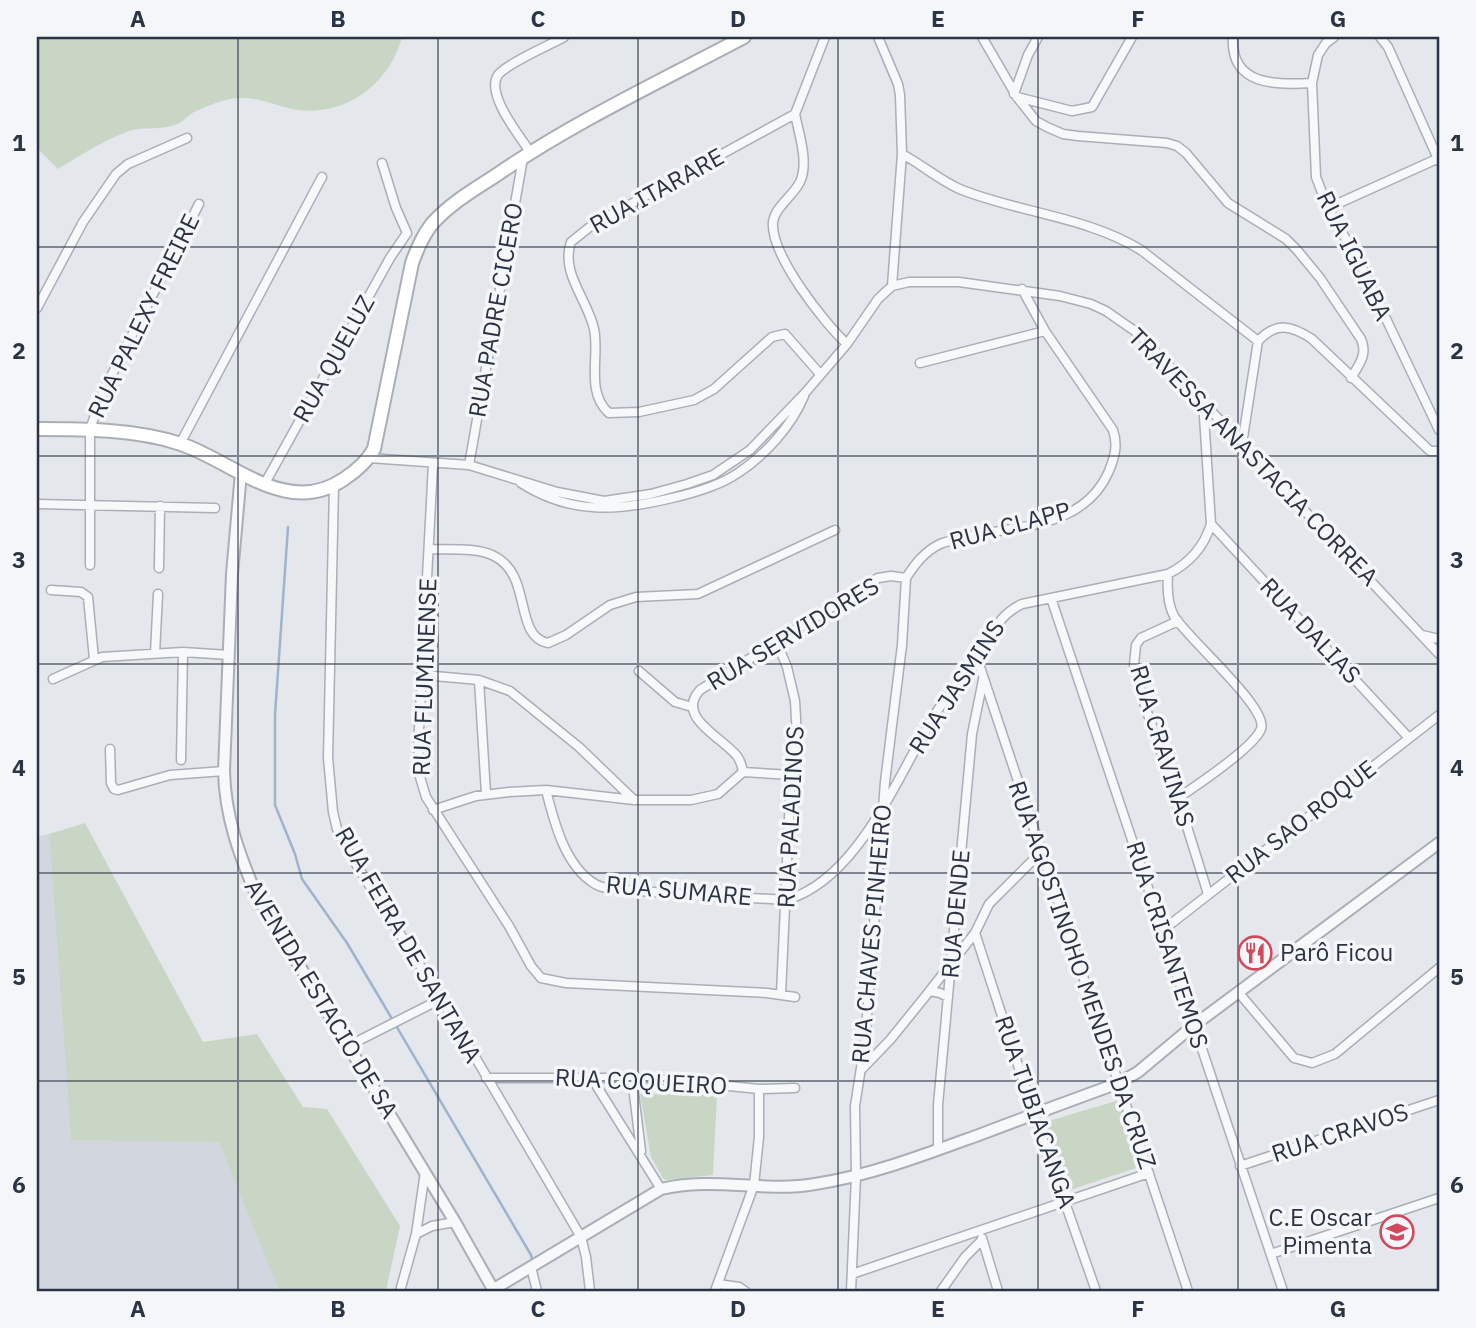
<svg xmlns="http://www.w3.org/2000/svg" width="1476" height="1328" font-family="'IBM Plex Sans',sans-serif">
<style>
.built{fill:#d2d6de}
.green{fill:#c9d6c5}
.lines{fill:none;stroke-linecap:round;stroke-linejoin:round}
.stream{stroke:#9fb4cc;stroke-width:2.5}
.minor-casing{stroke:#a9aeb7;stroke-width:11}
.tertiary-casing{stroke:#a9aeb7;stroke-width:14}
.secondary-casing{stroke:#a9aeb7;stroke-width:16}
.minor{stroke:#f7f8fa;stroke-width:8}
.tertiary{stroke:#f7f8fa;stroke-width:10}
.secondary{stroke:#fff;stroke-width:12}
.grid{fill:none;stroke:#2b3445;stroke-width:2;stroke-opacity:0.55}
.labels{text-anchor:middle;stroke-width:7;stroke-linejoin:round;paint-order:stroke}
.street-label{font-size:24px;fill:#2b3445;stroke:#f4f6f9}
.poi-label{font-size:24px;fill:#2b3445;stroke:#f4f6f9;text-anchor:start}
.neatline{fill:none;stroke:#2b3445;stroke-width:2.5}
.grid-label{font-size:23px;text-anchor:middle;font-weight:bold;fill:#2b3445}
</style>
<rect width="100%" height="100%" fill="#e4e7ec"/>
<path class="built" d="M49 834 71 1139 219 1142 279 1291H37V837Z"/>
<path class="green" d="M37 37H402C390 83 347 116 298 110 279 107 259 97 240 98 226 98 207 106 194 112 188 116 183 122 177 124 162 131 145 126 129 131 105 140 80 155 58 169L37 148Z
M85 823 203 1042 257 1034 303 1107 327 1109 400 1226 386 1291H279L219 1142 71 1140 49 834Z
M640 1094 717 1095 713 1175 666 1180 663 1178 651 1157Z
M1116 1101 1124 1109 1139 1167 1070 1190 1065 1187 1042 1123Z"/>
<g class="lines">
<path class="stream" d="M288 527 275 715V805L295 854 302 879 347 943 385 1007 531 1255 533 1263"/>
<defs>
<path id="minor" d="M878 37 898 84 900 95 902 154 892 286
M982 37 1017 97 1036 121 1047 127 1063 134 1078 136 1167 143 1177 146 1186 153 1228 203 1286 239 1297 250 1320 278 1361 339C1368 354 1359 365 1351 378
M1233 37C1230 86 1276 85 1312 83
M1334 37 1326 43 1318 55 1312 83 1316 177 1328 208 1359 262 1439 430
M1380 37 1388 47 1439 161
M1014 94 1028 55 1038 37
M1017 97 1072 111 1092 107 1132 37
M795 114C799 134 809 163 800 182 793 196 775 207 773 222 770 254 824 323 847 344
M530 152C520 136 485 94 498 75 506 64 550 45 564 37
M902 154C923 165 940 181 962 190 1021 213 1087 217 1141 250L1258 341
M382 163 396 208 407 233
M1328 208 1439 158
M37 308 83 222 116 174 128 164 187 138
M920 363 1045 331
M820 374 785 334 772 337 714 389 694 400 639 412 609 413C585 392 600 355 594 329 588 300 560 273 571 242L591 226 795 114 825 37
M180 444 322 177
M1242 444 1258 341C1276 322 1291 325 1312 339L1430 451H1439
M369 458 469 465 557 492 604 501 651 494 687 484 713 475 750 450 805 393 847 344 878 299 892 286 909 282H959L1060 296 1091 304 1106 311 1139 334 1439 654
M433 464 418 748 420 777 426 797 509 926 531 966 541 978 566 983 767 993 795 997
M469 465 523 158
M521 483C571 515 618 511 672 498 694 493 719 486 738 473 765 455 791 427 804 396
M264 485 390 258 407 233
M334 486 328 758 333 812 337 829 351 856 441 999 581 1237 586 1257 590 1291
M37 504 215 508
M1211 524 1409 738
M429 549C449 550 476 547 494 556 533 575 513 636 548 643L566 635 610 605 636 597 698 594 835 530
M90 565V429L104 390 199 204
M159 568 160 506
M1168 574C1167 588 1167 603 1174 616 1187 638 1269 708 1261 729 1254 747 1196 786 1178 798
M906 578C915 564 924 552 940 544 948 541 957 539 966 537 1018 525 1084 529 1109 471 1115 456 1118 445 1113 430L1045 331 1022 289
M51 590 81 592 88 597 94 659
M1051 598 1283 1291
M1178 621 1141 638 1136 645 1134 665 1146 709 1178 798 1208 894
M1422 635 1439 639
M777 643 787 667 795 701 797 737 791 775 781 994
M183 652 229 655
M155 653 158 594
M977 658 1188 1291
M639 671 675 702 692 707
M423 675 479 680 510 691 579 747 634 800
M53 679 102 657 183 652 181 760
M479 680 486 794
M110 749 111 783 114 789 118 790 170 775 224 771
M743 772C742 766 740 760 737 756 722 737 675 717 700 690L878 578 891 576 906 578
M546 790C554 822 565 866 595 884 603 889 613 889 622 890L786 900C858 880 898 775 934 716 946 696 962 680 975 661 990 639 996 616 1022 604L1168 574C1190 563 1204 547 1211 524L1203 401
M433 810 476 796 509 792 546 790 634 800H691L718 794 743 772 791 775
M1163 930 1439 715
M975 933 1034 1114 1096 1291
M930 991 940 993 948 997
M1239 993 1294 1058 1312 1063 1335 1054 1439 968
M348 1046 441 999
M861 1070 890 1040 924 998 975 933 989 904 1041 852
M591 1077 661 1189
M486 1078H649L759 1089 795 1088
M632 1078 641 1151
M938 1150V1105L972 734 983 680
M1240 1166 1439 1100
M416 1234 432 1226 455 1222
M982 1238 998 1291
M1271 1254 1439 1198
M531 1267 537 1291
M852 1274 1149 1173
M718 1284 739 1287 745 1291
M400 1291 416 1234 425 1172
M715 1291 754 1185 759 1137V1089
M851 1291 856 1176 855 1106 865 1042 885 782 902 645 906 578
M941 1291 965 1257 982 1240"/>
<path id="tertiary" d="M241 473 232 574 224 771C225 816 239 854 256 894L455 1222 494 1291
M494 1289 661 1189C713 1176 764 1193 815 1184 873 1175 929 1153 984 1133 1029 1116 1074 1099 1119 1083L1138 1072 1193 1026 1439 843"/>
<path id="secondary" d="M37 429C83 429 136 429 181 444 234 462 287 518 344 479 356 471 367 462 374 449L412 263C417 249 422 237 431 225 448 205 473 190 495 176 572 123 661 81 744 37"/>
</defs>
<use href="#minor" class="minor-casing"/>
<use href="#tertiary" class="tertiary-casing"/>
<use href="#secondary" class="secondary-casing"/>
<use href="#minor" class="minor"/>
<use href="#tertiary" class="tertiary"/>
<use href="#secondary" class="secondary"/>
</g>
<path class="grid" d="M238 37V1291M438 37V1291M638 37V1291M838 37V1291M1038 37V1291M1238 37V1291M37 247H1439M37 456H1439M37 664H1439M37 873H1439M37 1081H1439"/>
<defs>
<symbol id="restaurant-ring" viewBox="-11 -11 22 22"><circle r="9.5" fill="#f4f6f9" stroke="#d1495b" stroke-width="1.5"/><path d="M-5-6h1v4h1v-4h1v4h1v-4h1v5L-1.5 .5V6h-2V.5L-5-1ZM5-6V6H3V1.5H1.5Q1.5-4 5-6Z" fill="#d1495b"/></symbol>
<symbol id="school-ring" viewBox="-11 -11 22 22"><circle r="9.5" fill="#f4f6f9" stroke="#d1495b" stroke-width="1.5"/><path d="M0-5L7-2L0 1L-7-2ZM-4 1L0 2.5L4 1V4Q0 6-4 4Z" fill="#d1495b"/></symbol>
</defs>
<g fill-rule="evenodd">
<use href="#restaurant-ring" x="1236" y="934" width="38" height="38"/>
<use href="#school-ring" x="1378" y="1213" width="38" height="38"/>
</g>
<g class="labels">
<g class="street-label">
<text transform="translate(657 191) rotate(-29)" y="8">RUA ITARARE</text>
<text transform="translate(1354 256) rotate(64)" y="8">RUA IGUABA</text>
<text transform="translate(496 310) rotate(-80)" y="8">RUA PADRE CICERO</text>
<text transform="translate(144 316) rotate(-64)" y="8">RUA PALEXY FREIRE</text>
<text transform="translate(334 359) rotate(-61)" y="8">RUA QUELUZ</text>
<text transform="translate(1253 457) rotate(46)" y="8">TRAVESSA ANASTACIA CORREA</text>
<text transform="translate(1010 526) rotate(-15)" y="8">RUA CLAPP</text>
<text transform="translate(1310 631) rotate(47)" y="8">RUA DALIAS</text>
<text transform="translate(793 634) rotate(-31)" y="8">RUA SERVIDORES</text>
<text transform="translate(425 677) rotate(-88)" y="8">RUA FLUMINENSE</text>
<text transform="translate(957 687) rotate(-57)" y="8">RUA JASMINS</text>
<text transform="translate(1162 746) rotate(73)" y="8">RUA CRAVINAS</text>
<text transform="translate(791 817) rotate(-87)" y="8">RUA PALADINOS</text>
<text transform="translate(1301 822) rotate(-38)" y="8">RUA SAO ROQUE</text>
<text transform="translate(679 891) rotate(5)" y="8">RUA SUMARE</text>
<text transform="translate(956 914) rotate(-85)" y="8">RUA DENDE</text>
<text transform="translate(872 934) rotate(-85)" y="8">RUA CHAVES PINHEIRO</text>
<text transform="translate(408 945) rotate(60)" y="8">RUA FEIRA DE SANTANA</text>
<text transform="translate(1167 945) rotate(72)" y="8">RUA CRISANTEMOS</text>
<text transform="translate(1082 975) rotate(71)" y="8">RUA AGOSTINOHO MENDES DA CRUZ</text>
<text transform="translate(321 999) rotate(59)" y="8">AVENIDA ESTACIO DE SA</text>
<text transform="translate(641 1082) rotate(3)" y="8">RUA COQUEIRO</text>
<text transform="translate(1035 1112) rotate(71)" y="8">RUA TUBIACANGA</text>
<text transform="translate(1340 1133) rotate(-18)" y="8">RUA CRAVOS</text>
</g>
<g class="poi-label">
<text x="1280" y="961">Parô Ficou</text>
<text x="1372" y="1226" text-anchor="end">C.E Oscar<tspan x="1372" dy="28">Pimenta</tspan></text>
</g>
</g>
<rect width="1476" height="1328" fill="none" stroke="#f4f6f9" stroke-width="77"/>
<rect x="38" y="38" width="1400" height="1252" class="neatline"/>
<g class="grid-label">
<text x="138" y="27">A</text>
<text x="338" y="27">B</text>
<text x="538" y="27">C</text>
<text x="738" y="27">D</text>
<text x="938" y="27">E</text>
<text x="1138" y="27">F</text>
<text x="1338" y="27">G</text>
<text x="19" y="151">1</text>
<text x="1457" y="151">1</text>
<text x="19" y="359">2</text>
<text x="1457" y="359">2</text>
<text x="19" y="568">3</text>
<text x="1457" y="568">3</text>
<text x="19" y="776">4</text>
<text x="1457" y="776">4</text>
<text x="19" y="985">5</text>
<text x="1457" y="985">5</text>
<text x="19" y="1193">6</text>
<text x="1457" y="1193">6</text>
<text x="138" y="1317">A</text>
<text x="338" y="1317">B</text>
<text x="538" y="1317">C</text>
<text x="738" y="1317">D</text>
<text x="938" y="1317">E</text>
<text x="1138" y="1317">F</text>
<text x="1338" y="1317">G</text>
</g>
</svg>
